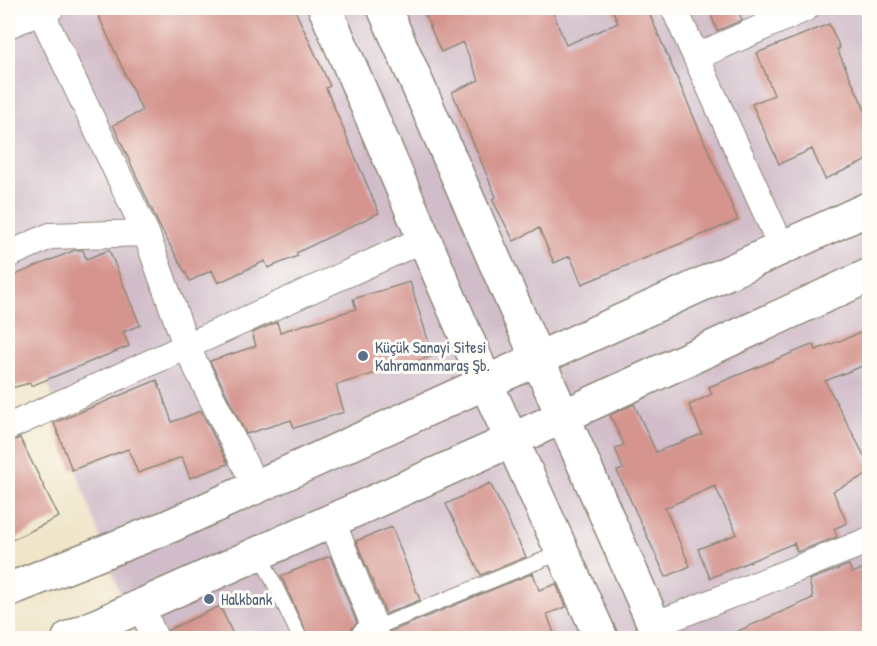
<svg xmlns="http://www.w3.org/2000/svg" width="877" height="646" font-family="'Patrick Hand',sans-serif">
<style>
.industrial{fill:#d1bdc9}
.building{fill:#d5948e}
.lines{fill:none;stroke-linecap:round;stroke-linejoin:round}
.lane-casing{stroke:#8e887a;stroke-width:16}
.street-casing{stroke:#8e887a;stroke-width:28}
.secondary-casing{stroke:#8e887a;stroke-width:36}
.lane{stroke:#fff;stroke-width:14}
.street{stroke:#fff;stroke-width:26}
.secondary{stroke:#fff;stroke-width:33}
.service-dot{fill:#5c6f8a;stroke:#fdfcf7;stroke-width:2}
.labels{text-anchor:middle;stroke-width:6;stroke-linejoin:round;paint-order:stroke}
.service-label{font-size:16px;fill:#4e5e75;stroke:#fdfcf7;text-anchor:start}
</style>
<rect width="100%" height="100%" fill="#fdfcf7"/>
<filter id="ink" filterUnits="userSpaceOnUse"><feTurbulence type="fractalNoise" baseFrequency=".0167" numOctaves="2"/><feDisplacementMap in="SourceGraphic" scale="12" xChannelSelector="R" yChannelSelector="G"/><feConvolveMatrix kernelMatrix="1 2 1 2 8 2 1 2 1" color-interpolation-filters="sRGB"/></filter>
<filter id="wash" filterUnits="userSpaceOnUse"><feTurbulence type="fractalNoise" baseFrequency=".008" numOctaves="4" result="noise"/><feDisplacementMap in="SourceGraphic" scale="24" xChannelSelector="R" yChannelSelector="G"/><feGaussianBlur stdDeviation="1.35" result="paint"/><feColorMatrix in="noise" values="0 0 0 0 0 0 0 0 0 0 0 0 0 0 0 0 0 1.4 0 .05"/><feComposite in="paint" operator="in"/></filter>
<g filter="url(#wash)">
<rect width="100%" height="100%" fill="#f0e5c9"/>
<path class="industrial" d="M8 8H869V638H136L62 430 8 244Z"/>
<g id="blocks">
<path class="building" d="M95 8H294L330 86 326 88 379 213 296 253 298 256 268 268 265 261 218 283 212 270 190 281 159 225 113 125 142 111Z
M422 8H551L566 45 618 23 612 8H647L738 220 582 284 570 256 554 263 539 228 514 241 492 199 496 197 452 92 479 80 463 42 441 52Z
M722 8H737L742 20 717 31 710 12Z
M829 24 840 48 837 49 870 121V159L825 179 812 149 779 164 752 104 774 95 757 53Z
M75 250H83L86 259 109 250 140 325 123 332 129 346 31 386 30 383 8 389V278Z
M410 282 433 356 336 385 344 412 294 428 291 420 246 434 210 361 256 346 252 333 277 322 280 332 356 309 353 299Z
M870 329V363L825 381 870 467V473L833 491 847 523 834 529 837 537 797 552 794 543 710 578 698 549 737 534 715 486 665 508 690 566 666 577 617 471 623 469 615 448 624 445 610 415 634 404 656 452 702 434 689 405 712 394 709 387 814 344 816 350Z
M157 380 172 422 201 411 228 464 190 478 182 457 138 473 128 449 72 470 54 423Z
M20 438 59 517 8 542V442Z
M490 483 526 557 481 575 446 504Z
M392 527 420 600 386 614 356 541Z
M330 556 357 623 351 629V639H309L281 576Z
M849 565 852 573 870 566V639H720L813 598 809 580Z
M533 573 539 590 556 584 566 607 547 614 556 639H385L389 632Z
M220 606 235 639H170L168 630Z"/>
</g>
</g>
<g filter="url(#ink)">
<use href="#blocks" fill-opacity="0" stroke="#8e887a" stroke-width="1.5"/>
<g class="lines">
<defs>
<path id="lane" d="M260 554 300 638
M375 628 562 552"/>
<path id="street" d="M39 8 146 233 187 348 255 485
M674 8 782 248
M8 25 51 8
M696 57 806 8
M8 255 50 236 146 233
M8 427 424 239
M332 521 375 628 365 635 367 638
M141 607 155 638
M654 625 870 540"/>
<path id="secondary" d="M325 8 486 383 601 638
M384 8 660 638
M8 590 170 526 870 208
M69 638 512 440 870 275"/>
</defs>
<use href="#lane" class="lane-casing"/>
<use href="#street" class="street-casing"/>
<use href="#secondary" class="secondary-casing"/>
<use href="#lane" class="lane"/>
<use href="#street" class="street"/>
<use href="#secondary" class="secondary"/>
</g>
</g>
<g class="service-dot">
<circle cx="363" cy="356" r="6"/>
<circle cx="209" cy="599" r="6"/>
</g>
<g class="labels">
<g class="service-label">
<text x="375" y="353">Küçük Sanayi Sitesi<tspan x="375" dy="18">Kahramanmaraş Şb.</tspan></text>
<text x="221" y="605">Halkbank</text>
</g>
</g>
<rect width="877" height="646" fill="none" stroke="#fdfcf7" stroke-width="30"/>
</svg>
